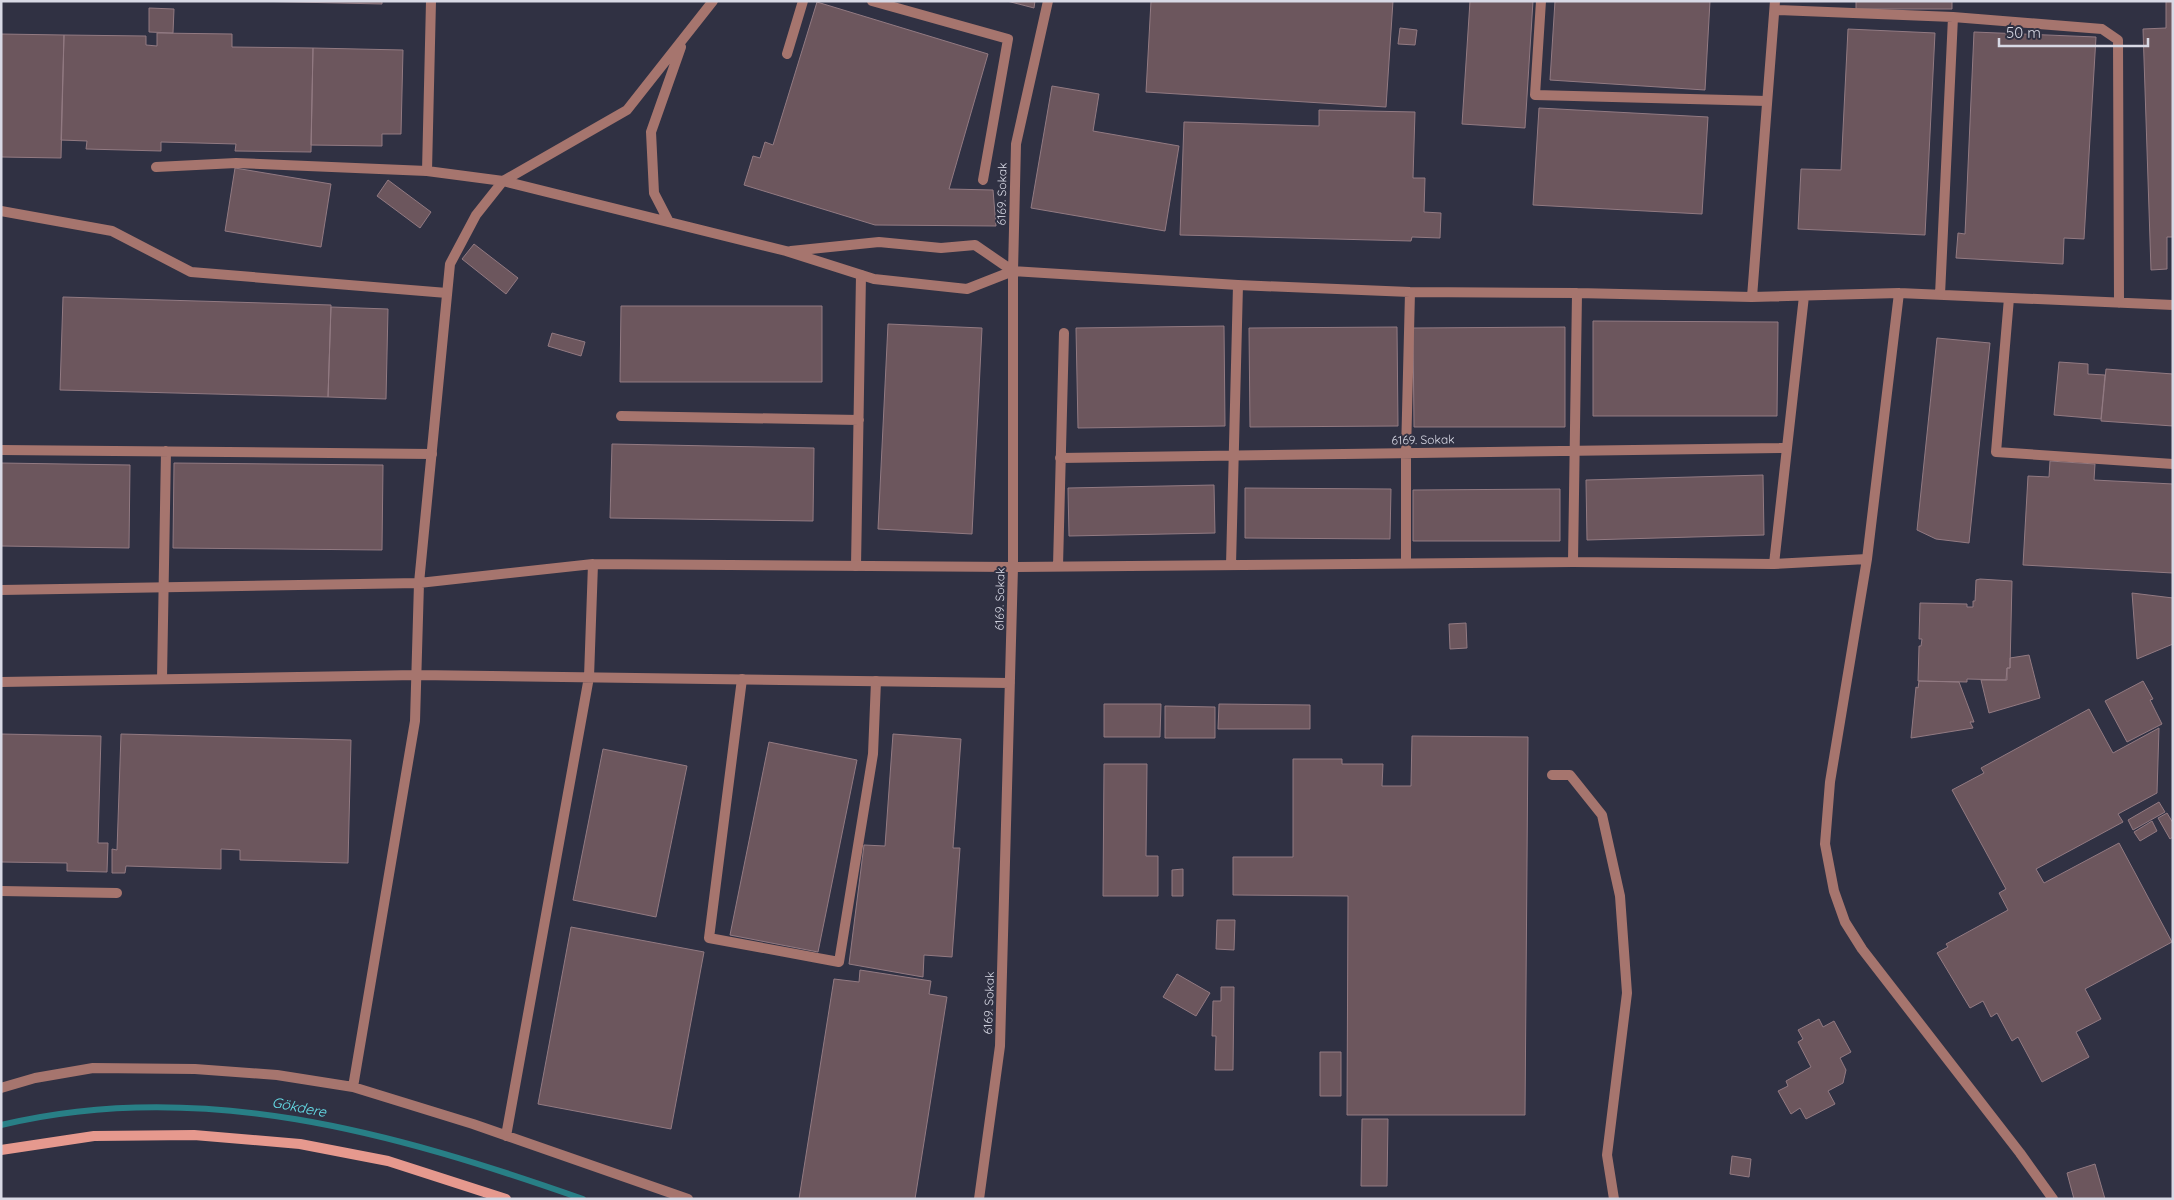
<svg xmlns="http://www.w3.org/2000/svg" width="2174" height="1200" font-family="Quicksand,sans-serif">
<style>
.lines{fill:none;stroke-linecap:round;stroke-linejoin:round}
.stream{stroke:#287f86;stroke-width:6}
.building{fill:#6c565d;stroke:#927a82}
.lane{stroke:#a6756e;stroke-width:10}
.street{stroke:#a6756e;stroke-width:10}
.secondary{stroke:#e6998e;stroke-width:10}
.labels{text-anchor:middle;stroke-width:4;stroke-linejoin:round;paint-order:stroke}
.street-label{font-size:12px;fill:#d8d9e5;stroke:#303143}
.water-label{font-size:14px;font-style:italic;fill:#66e2ec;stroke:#303143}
</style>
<rect width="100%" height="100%" fill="#303143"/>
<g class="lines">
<path class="stream" d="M1 1125C200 1077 395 1133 583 1199"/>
</g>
<path class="building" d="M251 1H382V4Z
M1007 1H1035L1034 8Z
M1151 1H1393L1386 107 1146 92Z
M1470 1H1533L1525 128 1462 124Z
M1555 1H1710L1705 90 1550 80Z
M1856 1H1952V9H1856Z
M2166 1H2173V237H2167V269L2151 270 2143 29 2166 28Z
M817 2 988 54 949 189 993 190 996 226 875 225 744 185 753 156 760 158 765 142 773 145Z
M149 8 174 9 173 33 149 32Z
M1400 28 1417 30 1415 45 1398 44Z
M1848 29 1935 33 1925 235 1798 229 1801 169 1841 170Z
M1974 32 2096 37 2084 239 2064 238 2063 264 1956 258 1958 233 1965 234Z
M157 33 232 34V47L313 48 311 152 235 151 236 144 161 142V151L86 149 87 141 61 140 64 35 146 36V45L157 46Z
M1 34 64 35 61 158 1 157Z
M313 48 403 50 401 134H382V146L311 145Z
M1052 86 1099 94 1093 131 1179 146 1165 231 1031 208Z
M1539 108 1708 117 1702 214 1533 205Z
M1319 110 1415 112 1413 178H1425L1424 212 1441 213 1440 238 1412 237 1411 241 1180 235 1184 122 1319 126Z
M235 168 331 184 321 247 225 231Z
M388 180 431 212 420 228 377 196Z
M474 244 518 278 506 294 462 259Z
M63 297 331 305 328 397 60 390Z
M621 306H822V382H620Z
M331 307 388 309 386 399 328 397Z
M1593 321 1778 322 1777 416H1593Z
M888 324 982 328 972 534 878 529Z
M1224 326 1225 426 1078 428 1076 328Z
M1397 327 1398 426 1250 427 1249 328Z
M1565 327V427H1414L1413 328Z
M552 333 585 342 581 356 548 346Z
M1937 338 1990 343 1969 543 1936 539 1917 530Z
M2059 362 2088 364V374L2105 375 2101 419 2054 415Z
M2106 369 2173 374V426L2101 421Z
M612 444 814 448 813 521 610 518Z
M2050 461 2095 464 2094 480 2173 484V573L2023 565 2028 476 2049 477Z
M1 463 130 465 129 548 1 546Z
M174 463 383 465 382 550 173 548Z
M1763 475 1764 535 1587 540 1586 480Z
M1214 485 1215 533 1069 536 1068 488Z
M1245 488 1391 489 1390 539 1245 538Z
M1560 489V541H1413V490Z
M1980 579 2012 581 2010 668H2007L2006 680 1967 679V682L1918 681 1919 646H1921L1922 639H1919L1920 603 1967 604V607H1973V601H1975L1976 580Z
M2132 593 2173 598V644L2137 659Z
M1466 623 1467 648 1450 649 1449 624Z
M2029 655 2040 698 1989 713 1981 680H2007V668H2010V658Z
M1919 681 1959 682 1974 722H1970L1973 728 1911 738 1916 687 1918 688Z
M2143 681 2153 699 2150 700 2162 724 2127 742 2105 701Z
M1104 704H1161L1160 737H1104Z
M1219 704 1310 705V729H1218Z
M1165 706 1215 707V738H1165Z
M2089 709 2113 753 2159 728 2157 793 2118 814 2123 822 2036 869 2044 883 2119 843 2172 942 2085 989 2101 1019 2076 1032 2089 1057 2042 1082 2018 1037 2012 1041 1997 1013 1991 1017 1983 1001 1970 1008 1937 953 1948 947 1946 944 2008 910 1999 893 2006 889 1952 790 1984 773 1981 768Z
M1 734 101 736 98 843H108L107 872 67 871V863L1 862Z
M121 734 351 740 348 863 240 860V850L221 849V869L126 866 125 873H112V849L117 850Z
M893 734 961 739 953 848H960L952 957 924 955 923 977 849 964 864 845 885 846Z
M1412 736 1528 737 1525 1115H1347L1348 896 1233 895V857H1293V759H1342V764H1383L1382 786H1411Z
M769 742 857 760 818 952 730 935Z
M603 749 687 766 656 917 573 900Z
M1104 764H1147L1146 856H1158V896H1103Z
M2159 802 2165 812 2133 830 2128 820Z
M2167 813 2173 823V837L2170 839 2158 818Z
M2152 821 2157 831 2140 841 2134 832Z
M1183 869V896H1172V870Z
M1217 920H1235L1234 950 1216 949Z
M571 927 704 952 671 1129 538 1104Z
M860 970 931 981 929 994 947 997 915 1199H799L834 979 859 982Z
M1177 974 1210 993 1196 1016 1163 997Z
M1221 987H1234L1233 1070H1215L1216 1036H1212L1213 1001H1221Z
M1819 1019 1823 1027 1834 1021 1851 1052 1840 1058 1846 1070 1843 1083 1828 1091 1835 1104 1806 1119 1800 1108 1791 1114 1778 1091 1788 1086 1786 1081 1811 1067 1798 1042 1803 1039 1798 1030Z
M1320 1052H1341V1096H1320Z
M1362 1119H1388L1387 1186H1361Z
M1732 1156 1751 1159 1749 1177 1730 1174Z
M2095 1164 2105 1199H2074L2067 1173Z"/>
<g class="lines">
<path class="lane" d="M872 1 1008 39 983 180
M1541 1 1535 95 1767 101
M787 54 803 1
M156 167 236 163 427 171
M1 211 112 231 191 272 447 293
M2009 298 1996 452 2173 464
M621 416 859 420
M1 450 432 454
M856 566 861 275
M162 679 166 451
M742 679 709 938 839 962 873 754 876 681
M1552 775H1570L1602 815 1620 896 1627 993 1607 1155 1614 1199
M1 891 117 893"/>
<path class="street" d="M431 1 427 171 503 181 786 251 874 279 967 289 1013 271 1238 285 1410 292 1577 293 1752 297 1899 293 2173 305
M1775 10 1953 17 2102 29 2118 40 2119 303
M669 222 654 193 651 132 681 47
M791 251 879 242 941 248 975 245 1013 271
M1899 293 1867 559 1830 782 1825 844 1834 891 1845 922 1862 949 2020 1153 2053 1199
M1940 295 1953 17
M1752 297 1775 1
M1060 458 1786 448
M1573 562 1577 293
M1406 563V453L1410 292
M1774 564 1804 296
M1231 565 1238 285
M1058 566 1064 333
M1 590 419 583 593 564 1013 567 1573 562 1774 564 1867 559
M1 682 417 675 1010 683
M353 1087 415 721 419 583 450 264 476 215 503 181 627 110 713 1
M1 1088 35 1078 93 1068 195 1069 277 1075 353 1087 473 1124 688 1199
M506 1136 589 677 593 564
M979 1199 1000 1046 1013 567V271L1016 144 1048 1"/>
<path class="secondary" d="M1 1150 94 1136 194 1135 300 1144 388 1161 506 1199"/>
</g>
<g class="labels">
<g class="street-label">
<text transform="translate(1002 194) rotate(-89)" y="4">6169. Sokak</text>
<text transform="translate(1423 440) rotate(-1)" y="4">6169. Sokak</text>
<text transform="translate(1000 599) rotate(-89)" y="4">6169. Sokak</text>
<text transform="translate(989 1003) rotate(-88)" y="4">6169. Sokak</text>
</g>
<g class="water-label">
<text transform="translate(299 1107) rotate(11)" y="5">Gökdere</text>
</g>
</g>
<rect width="2174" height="1200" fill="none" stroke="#d8d9e5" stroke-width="5"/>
<path d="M1999 38v8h149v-8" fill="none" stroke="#d8d9e5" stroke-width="2.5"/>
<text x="2006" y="38" font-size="15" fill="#d8d9e5" stroke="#303143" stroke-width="4" paint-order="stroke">50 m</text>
</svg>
